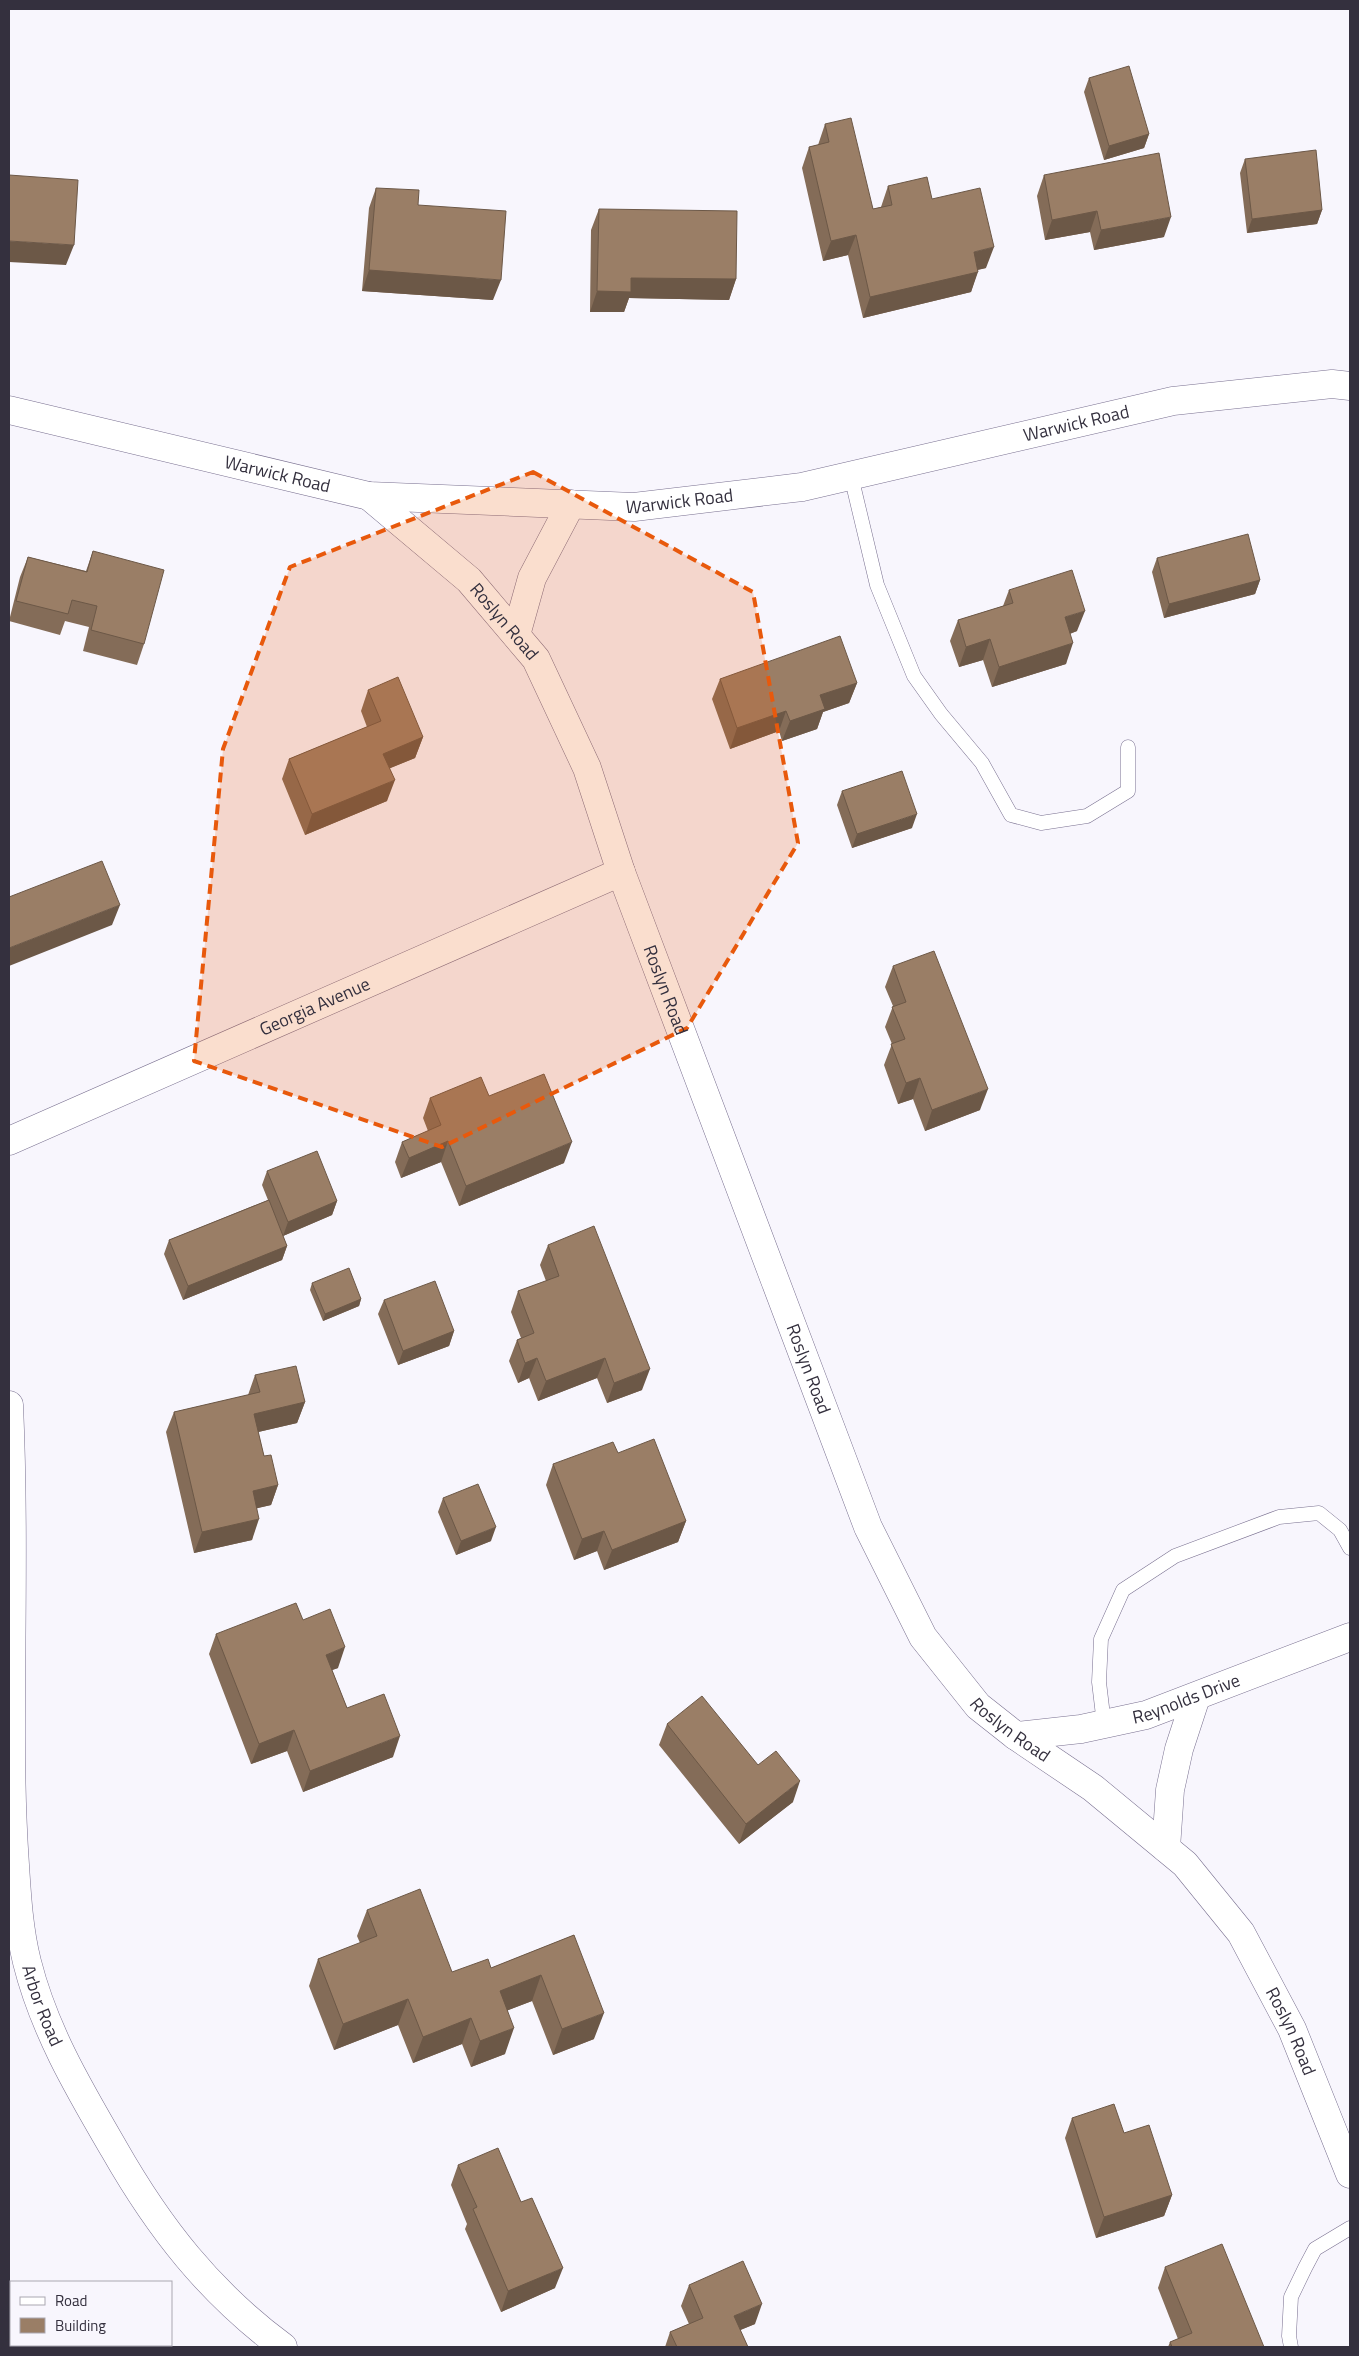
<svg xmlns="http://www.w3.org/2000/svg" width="1359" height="2356" font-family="'Titillium Web',sans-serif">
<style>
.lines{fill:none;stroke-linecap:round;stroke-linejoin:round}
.service-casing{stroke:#797090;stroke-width:15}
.minor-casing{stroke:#797090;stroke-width:29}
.service{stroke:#fff;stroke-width:14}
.minor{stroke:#fff;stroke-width:28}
.wall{fill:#846c58}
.shaded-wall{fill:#6c5847}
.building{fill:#9a7e66;stroke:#6c5847}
.marked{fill:#e8590c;fill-opacity:0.2;stroke:#e8590c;stroke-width:4;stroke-dasharray:10 6;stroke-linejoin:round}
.labels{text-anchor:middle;stroke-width:4.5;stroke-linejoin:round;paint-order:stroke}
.street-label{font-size:18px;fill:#34303e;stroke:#f8f6fd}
</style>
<rect width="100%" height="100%" fill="#f8f6fd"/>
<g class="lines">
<defs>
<path id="service" d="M851 476 877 585 914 676 941 714 982 763 1011 815 1041 823 1087 816 1128 791V747
M1104 1724 1099 1682 1101 1639 1123 1590 1175 1556 1279 1517 1319 1513 1340 1530 1350 1548
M1291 2347 1289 2336 1291 2297 1305 2268 1315 2249 1350 2228"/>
<g id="minor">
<path id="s1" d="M9 410 369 496 634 507 802 487 1173 401 1332 384 1350 386"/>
<path id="s2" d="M369 496 469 580 536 659 587 768 621 872 868 1527 923 1637 978 1706 1016 1736 1093 1788 1185 1864 1241 1933 1292 2029 1350 2174"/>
<path d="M516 635 532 578 571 504"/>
<path id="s3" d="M9 1141 621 872"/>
<path id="s4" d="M9 1405C14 1515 11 1626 11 1736 11 1779 12 1822 15 1865 17 1897 19 1930 27 1962 44 2030 79 2089 114 2149 159 2228 209 2292 283 2347"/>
<path id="s5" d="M1016 1736 1081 1729 1146 1715 1350 1637"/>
<path d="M1166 1848 1170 1790 1179 1749 1196 1697"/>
</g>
</defs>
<use href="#service" class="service-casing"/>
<use href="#minor" class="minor-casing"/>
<use href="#service" class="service"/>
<use href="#minor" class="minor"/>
</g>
<path class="wall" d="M1089 78 1149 134 1144 148 1104 160 1084 92Z
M825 124 873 209 881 207 888 186 932 199 986 268 978 270 971 292 863 318 848 255 823 261 802 168 809 147 818 145Z
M1245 159 1322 210 1317 224 1247 233 1240 173Z
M1044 175 1164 237 1094 250 1090 232 1045 240 1037 196Z
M376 188 418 205 493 300 362 291 369 208Z
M599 209 736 279 729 300 629 298 624 312H590L591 230Z
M93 551 144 644 137 665 83 651 89 627 65 621 60 635 9 621 20 577 28 557 86 571Z
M1157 558 1260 580 1255 594 1164 618 1152 572Z
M1009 590 1077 631 1070 634 1066 664 992 687 983 660 959 667 950 641 958 620 1003 606Z
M720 679 857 683 849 703 823 712 817 729 782 741 779 731 730 749 712 699Z
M368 690 423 737 415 758 390 768 387 801 305 835 282 779 289 759 367 727 361 711Z
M842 791 912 828 852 848 837 805Z
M893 966 980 1110 925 1131 913 1099 898 1104 884 1065 892 1044 885 1027 893 1006 885 987Z
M489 1096 564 1163 459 1206 441 1162 401 1178 395 1162 402 1142 428 1131 423 1118 430 1098Z
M267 1171 337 1201 332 1215 283 1236 287 1246 282 1260 183 1300 164 1254 169 1240 268 1200 262 1185Z
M548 1245 642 1390 607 1403 597 1378 538 1401 529 1378 518 1383 509 1361 517 1340 521 1338 511 1312 518 1291 546 1281 540 1265Z
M312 1283 361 1299 359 1306 323 1321 310 1290Z
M384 1300 454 1331 449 1346 398 1365 378 1314Z
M255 1375 305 1402 297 1423 258 1432 264 1456 278 1485 271 1505 257 1508 252 1540 194 1553 166 1432 174 1412 248 1395Z
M618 1453 686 1521 678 1542 604 1570 597 1551 574 1560 546 1485 553 1464Z
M443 1498 491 1541 456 1555 438 1512Z
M303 1620 338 1668 332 1670 347 1708 393 1757 303 1792 287 1751 251 1764 209 1654 216 1634Z
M667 1724 758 1765 793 1802 739 1844 659 1745Z
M367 1910 452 1972 491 1968 574 1935 594 2039 553 2055 532 2001 508 2010 505 2054 471 2067 462 2044 413 2063 398 2025 334 2050 309 1986 318 1959 360 1943 357 1936Z
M1072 2118 1124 2133 1172 2195 1164 2216 1096 2238 1065 2138Z
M458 2165 521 2202 555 2288 501 2312 465 2229 467 2224 451 2185Z
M1165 2267 1264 2347H1168L1170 2342 1178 2339 1158 2288Z
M689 2285 755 2324 740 2330 748 2347H665L670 2332 689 2324 681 2306Z"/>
<path class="shaded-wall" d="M1149 134 1144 148 1104 160 1109 146Z
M1322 210 1317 224 1247 233 1252 219Z
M1097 211 1090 232 1045 240 1052 220Z
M1171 217 1164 237 1094 250 1101 230Z
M856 235 848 255 823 261 831 241Z
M9 241 74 245 66 265 9 262Z
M994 247 986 268 966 272 974 252Z
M369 270 501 280 493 300 362 291Z
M978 272 971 292 863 318 870 297Z
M631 278 736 279 729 300 629 298 624 312H590L597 291Z
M1260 580 1255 594 1164 618 1169 604Z
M1085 611 1077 631 1057 638 1065 617Z
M990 639 983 660 959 667 966 647Z
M1073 643 1066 664 992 687 999 667Z
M857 683 849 703 823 712 817 729 782 741 790 721 820 695Z
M786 711 779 731 730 749 737 728Z
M423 737 415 758 376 774 383 754Z
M395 780 387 801 305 835 312 814Z
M917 814 912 828 852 848 857 834Z
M120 905 112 925 9 966V948Z
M920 1078 913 1099 898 1104 906 1083Z
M988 1089 980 1110 925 1131 932 1110Z
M448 1141 441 1162 401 1178 409 1158Z
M572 1142 564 1163 459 1206 466 1186Z
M337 1201 332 1215 283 1236 288 1222Z
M287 1246 282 1260 183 1300 188 1286Z
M361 1299 359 1306 323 1321 325 1314Z
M454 1331 449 1346 398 1365 403 1351Z
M537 1358 529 1378 518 1383 525 1363Z
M605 1358 597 1378 538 1401 546 1381Z
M650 1369 642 1390 607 1403 614 1383Z
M305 1402 297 1423 246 1435 254 1414Z
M278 1485 271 1505 245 1511 253 1491Z
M259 1519 252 1540 194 1553 202 1532Z
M686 1521 678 1542 604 1570 612 1550Z
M496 1527 491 1541 456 1555 461 1541Z
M604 1531 597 1551 574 1560 582 1539Z
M345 1647 338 1668 318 1675 326 1655Z
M294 1730 287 1751 251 1764 259 1744Z
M400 1736 393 1757 303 1792 310 1771Z
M800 1781 793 1802 739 1844 746 1824Z
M541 1975 532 2001 490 2017 500 1991Z
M408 1999 398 2025 334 2050 343 2024Z
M604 2013 594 2039 553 2055 562 2029Z
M471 2018 462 2044 413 2063 423 2037Z
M514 2028 505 2054 471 2067 480 2041Z
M1172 2195 1164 2216 1096 2238 1104 2217Z
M563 2268 555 2288 501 2312 508 2291Z
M762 2304 755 2324 726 2336 734 2316Z"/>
<path class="building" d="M1129 66 1149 134 1109 146 1089 78Z
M851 118 873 209 892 205 888 186 927 177 932 199 980 188 994 247 974 252 978 272 870 297 856 235 831 241 809 147 829 142 825 124Z
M1316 150 1322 210 1252 219 1245 159Z
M1159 153 1171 217 1101 230 1097 211 1052 220 1044 175Z
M9 175 78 180 74 245 9 241Z
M376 188 419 190 418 205 506 211 501 280 369 270Z
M599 209 737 211 736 279 631 278V292L597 291Z
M1248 534 1260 580 1169 604 1157 558Z
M93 551 164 570 144 644 91 630 97 606 72 600 68 614 16 601 28 557 87 572Z
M1072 570 1085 611 1065 617 1073 643 999 667 990 639 966 647 958 620 1013 603 1009 590Z
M840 636 857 683 820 695 825 709 790 721 786 711 737 728 720 679Z
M398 677 423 737 383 754 395 780 312 814 289 759 381 721 368 690Z
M902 771 917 814 857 834 842 791Z
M102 861 120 905 9 948V897Z
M934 951 988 1089 932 1110 920 1078 906 1083 891 1044 905 1039 892 1007 906 1002 893 966Z
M544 1074 572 1142 466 1186 448 1141 409 1158 402 1142 441 1125 430 1098 481 1077 489 1096Z
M317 1151 337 1201 288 1222 267 1171Z
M269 1200 287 1246 188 1286 169 1240Z
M594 1226 650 1369 614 1383 605 1358 546 1381 537 1358 525 1363 517 1340 534 1333 518 1291 559 1276 548 1245Z
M349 1268 361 1299 325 1314 312 1283Z
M435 1281 454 1331 403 1351 384 1300Z
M296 1366 305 1402 254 1414 264 1456 271 1455 278 1485 253 1491 259 1519 202 1532 174 1412 260 1392 255 1375Z
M654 1439 686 1521 612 1550 604 1531 582 1539 553 1464 613 1442 618 1453Z
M478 1484 496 1527 461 1541 443 1498Z
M296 1603 303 1620 330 1609 345 1647 326 1655 347 1708 384 1694 400 1736 310 1771 294 1730 259 1744 216 1634Z
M702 1696 758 1765 776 1751 800 1781 746 1824 667 1724Z
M420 1889 452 1972 488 1959 491 1968 574 1935 604 2013 562 2029 541 1975 500 1991 514 2028 480 2041 471 2018 423 2037 408 1999 343 2024 318 1959 377 1936 367 1910Z
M1114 2104 1124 2133 1149 2125 1172 2195 1104 2217 1072 2118Z
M498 2148 521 2202 532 2198 563 2268 508 2291 473 2209 477 2207 458 2165Z
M1222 2244 1264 2347H1172L1170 2342 1192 2333 1165 2267Z
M743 2261 762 2304 734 2316 748 2347H677L670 2332 703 2318 689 2285Z
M54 2345H78L79 2347H47Z"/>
<path class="marked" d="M533 472 753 592 798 843 687 1028 442 1147 194 1061 223 749 290 567Z"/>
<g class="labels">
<g class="street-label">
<text dy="6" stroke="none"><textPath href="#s1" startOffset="1086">Warwick Road</textPath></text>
<text dy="6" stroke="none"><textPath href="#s1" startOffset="276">Warwick Road</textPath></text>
<text dy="6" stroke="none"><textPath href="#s1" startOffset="681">Warwick Road</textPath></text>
<text dy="6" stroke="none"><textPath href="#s2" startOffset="185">Roslyn Road</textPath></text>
<text dy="6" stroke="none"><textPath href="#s2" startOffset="590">Roslyn Road</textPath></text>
<text dy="6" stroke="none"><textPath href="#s3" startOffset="334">Georgia Avenue</textPath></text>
<text dy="6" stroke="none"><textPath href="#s2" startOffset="995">Roslyn Road</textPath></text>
<text dy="6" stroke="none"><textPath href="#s5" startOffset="175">Reynolds Drive</textPath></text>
<text dy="6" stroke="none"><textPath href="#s2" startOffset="1415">Roslyn Road</textPath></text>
<text dy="6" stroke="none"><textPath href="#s4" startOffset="604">Arbor Road</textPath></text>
<text dy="6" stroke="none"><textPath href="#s2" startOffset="1835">Roslyn Road</textPath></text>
</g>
</g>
<rect width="1359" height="2356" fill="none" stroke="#34303e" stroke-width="20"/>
<rect x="10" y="2281" width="162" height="65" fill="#f8f6fd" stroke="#aaa7b1"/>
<rect x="20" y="2297" width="25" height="8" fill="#ffffff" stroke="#aaa7b1"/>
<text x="55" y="2306" font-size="15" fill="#34303e">Road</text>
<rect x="20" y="2318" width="25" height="15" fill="#9a7e66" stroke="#aaa7b1"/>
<text x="55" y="2331" font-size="15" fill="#34303e">Building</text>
</svg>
